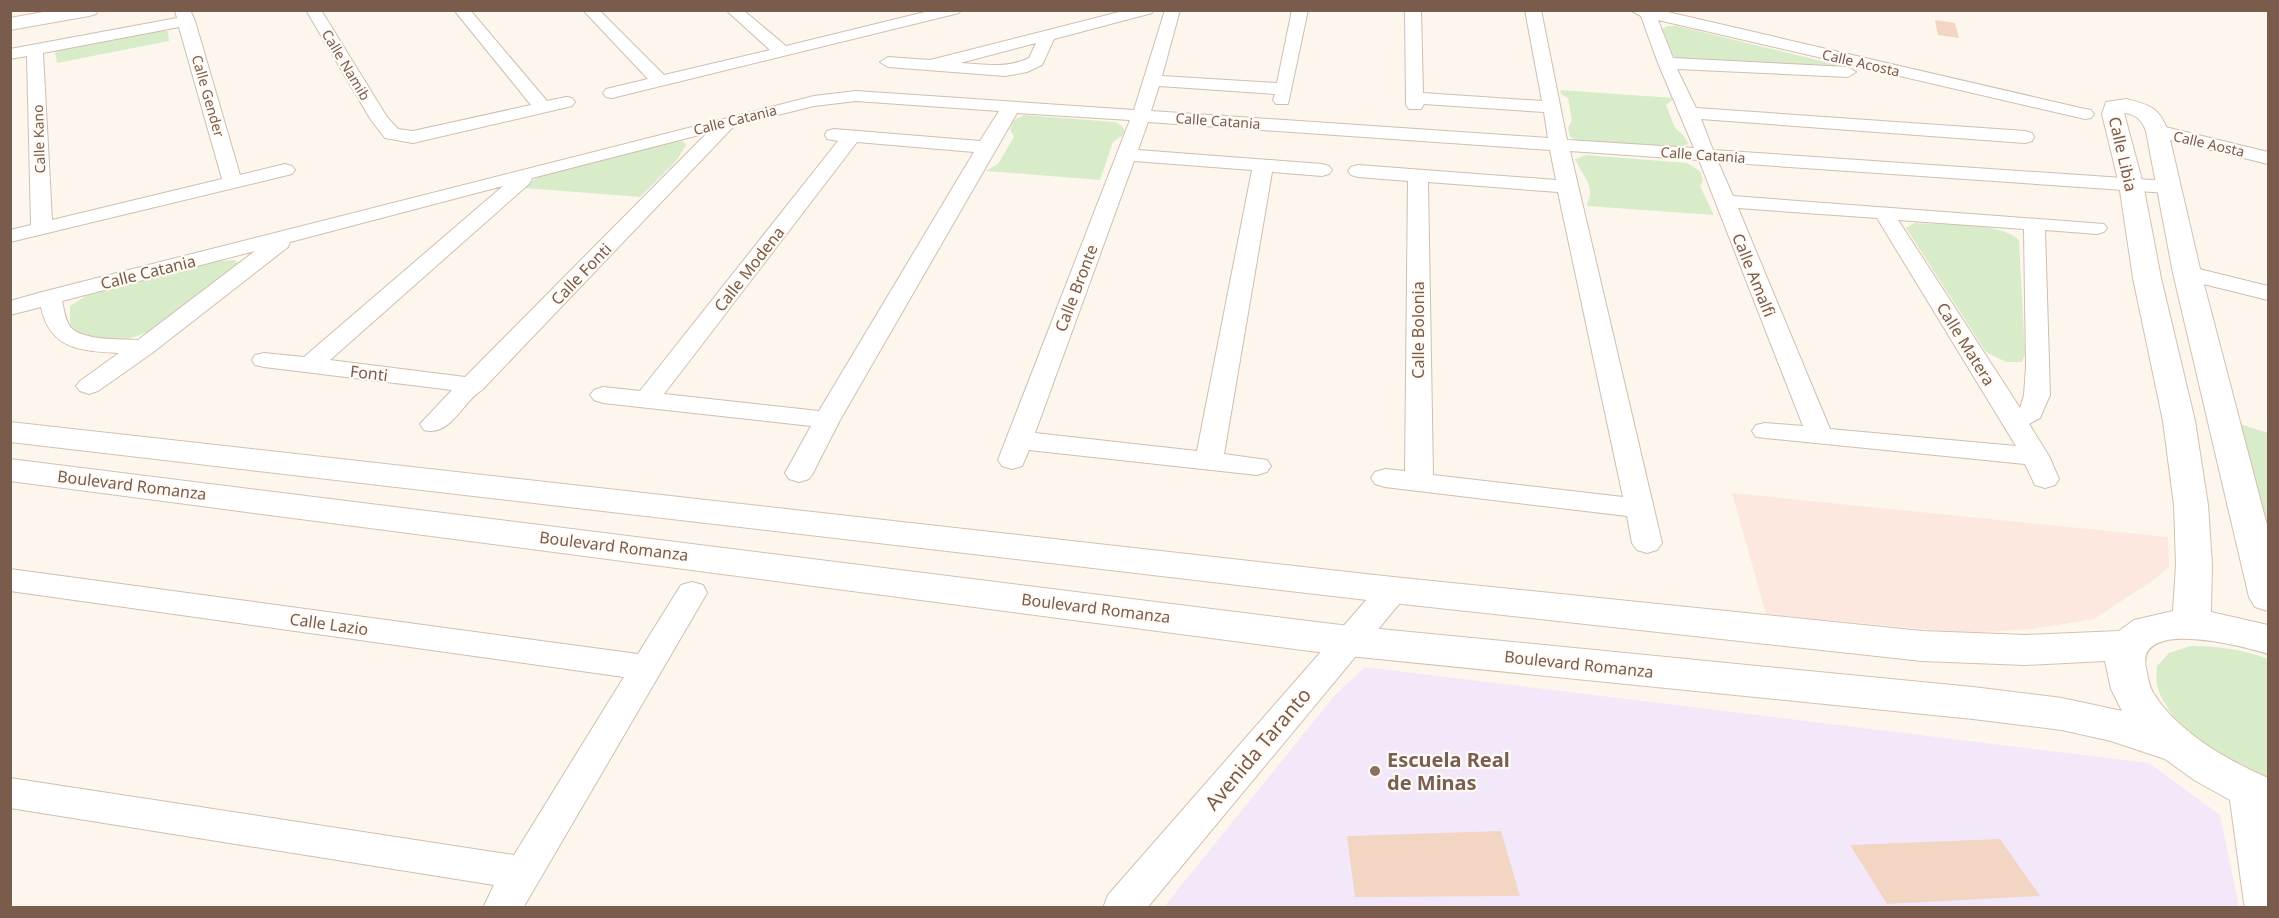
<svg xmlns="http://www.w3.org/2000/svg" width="2279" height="918" font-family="'Noto Sans',sans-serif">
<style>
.commercial{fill:#fde8e0}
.education{fill:#f3e8fa}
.green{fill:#d8ecc9}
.building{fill:#f3d5c3}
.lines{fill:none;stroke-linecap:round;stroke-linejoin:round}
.street-casing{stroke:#d1beb0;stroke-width:2}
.secondary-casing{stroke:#d6c0b0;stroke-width:2}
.street{fill:#fff;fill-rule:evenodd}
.secondary{fill:#fff;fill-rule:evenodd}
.education-dot{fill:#8d6e63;stroke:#fffaf3;stroke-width:2}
.labels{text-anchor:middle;stroke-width:4.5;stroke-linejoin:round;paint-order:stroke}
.far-street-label{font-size:14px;fill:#7a5c4d;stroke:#fffaf3}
.street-label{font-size:16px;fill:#7a5c4d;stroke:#fffaf3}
.near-street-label{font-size:20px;fill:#7a5c4d;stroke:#fffaf3}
.near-education-label{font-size:20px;font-weight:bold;fill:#785e54;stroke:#fffaf3;text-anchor:start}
</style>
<rect width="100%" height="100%" fill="#fdf6ec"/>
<path class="commercial" d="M1732 493 2168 537 2169 567 2155 579 2094 619 2032 629 1965 633 1766 614Z"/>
<path class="education" d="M1365 667 2149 763 2220 815 2239 907 1163 908 1335 695Z"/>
<path class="green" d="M1668 26H1677L1838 65V68L1684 61 1674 57 1662 29Z
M152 31H168L169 41 57 63 55 52 61 49Z
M1560 90 1674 98 1666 105 1675 128 1683 135 1689 144 1679 147 1577 140 1570 137 1568 128 1572 120 1568 98 1561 94Z
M1024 115 1115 122 1122 126 1125 131 1122 136 1113 142 1100 180 986 171 998 164 1014 137 1010 129 1014 120Z
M683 141 686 145 677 160 640 197 525 188 537 177 668 142Z
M1586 155 1687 163 1700 171 1703 181 1700 186 1714 215 1587 206C1587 202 1589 199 1590 196 1592 182 1580 171 1575 159Z
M1914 223C1940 225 2002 222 2019 240L2025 354 2022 362H2006L1986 352 1906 228Z
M235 260 239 265 148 332 126 340 70 334V306L86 296 218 261Z
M2234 422 2268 433V545Z
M2190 646C2217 646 2242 649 2268 659V777C2232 765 2166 726 2157 685 2156 679 2157 672 2157 666L2169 653Z"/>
<path class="building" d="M1935 20 1955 23 1959 38 1938 35Z
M1501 831 1520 896 1355 897 1347 836Z
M2000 839 2040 896 1887 904 1850 845Z"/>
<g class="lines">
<defs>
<path id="street" d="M175 10H190L195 21 240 175 285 164 292 166 295 170 292 174 10 242V230L31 225 27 56 10 59V49L177 18ZM179 27 222 179 52 220 43 53Z
M306 10H321L387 117 398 129 413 131 531 105 454 10H470L547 101 566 97 572 98 575 102 572 106 413 143 385 138 371 120Z
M583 10H599L664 75 770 50 726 10H743L786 46 933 10H961L959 13 612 98 606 97 603 93 606 89 648 79Z
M1127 10H1154L1152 13 1054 39 1042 65 1027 72 1005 76 888 67 880 62 888 57 930 60ZM1036 43 1029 58C1006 69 985 64 960 63Z
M1165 10H1180L1162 76 1277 83 1292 10H1308L1288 104H1276L1273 100 1275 94 1159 86 1151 111 1548 138 1544 112 1424 104 1421 109H1409L1406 105 1405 10H1421L1423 93 1542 101 1525 10H1541L1567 140 1694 148 1658 63 1641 16 1630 10H1659L2085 109 2091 110 2094 114 2091 118 2085 119 1658 20 1673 58 1848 67 1856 72 1848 77 1677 69 1696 108 2025 131 2032 133 2034 137 2032 141 2025 143 1701 119 1713 150 2167 181 2174 183 2177 187 2174 191 2167 193 1718 162 1733 196 2104 224 2107 228 2104 232 2097 234 2045 230 2050 395 2040 418 2029 424 2049 456 2059 479 2055 485 2045 488 2035 485 2025 464 1756 437 1752 431 1756 425 1765 423 1803 426 1699 160 1570 151 1662 543 1657 550 1647 553 1637 550 1632 543 1627 516 1385 487 1375 484 1371 478 1375 472 1385 469 1405 471 1408 181 1358 177 1351 175 1348 171 1351 167 1358 165 1556 180 1550 150 1148 122 1138 150 1322 164 1329 166 1332 170 1329 174 1322 176 1272 172 1224 454 1267 460 1271 466 1267 472 1257 475 1029 450 1022 466 1012 469 1002 466 998 460 1130 120 1017 113 840 420 813 473 809 479 799 482 789 479 785 473 811 426 603 403 594 400 590 395 594 390 603 387 640 391 838 141 827 139 825 135 827 131 834 129 980 141 999 111 856 101 814 106 734 126 482 390C462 402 451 437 424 430L420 424 452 390 264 367 255 365 252 360 255 355 264 353 304 357 503 186 290 242 288 247 152 353 98 391 89 394 80 391 76 386 80 381 119 353C82 351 50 350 41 307L10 315V301L42 292 814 96 856 91 1134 110ZM707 133 465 377 330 360 530 183 532 178ZM857 142 974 152 819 411 664 394ZM1134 161 1252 170 1197 451 1035 433ZM1428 182 1558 192 1623 497 1433 475ZM1738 208 1877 218 2016 446 1830 429ZM1898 220 2024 229 2026 367 2024 395 2020 408ZM255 251 138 340C121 339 78 341 69 325 65 318 64 309 62 301Z
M2157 125 2268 152V164L2150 135 2148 131 2150 127Z
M2187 266 2268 286V300L2179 278 2176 273 2179 268Z
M10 569 638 654 681 585 692 582 703 585 707 593 523 908H483L494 885 10 808V778L514 855 624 677 10 591Z
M1393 579 1404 582 1408 590 1404 598 1147 908H1103L1108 895 1382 582Z"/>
<path id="secondary" d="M54 10H98L96 14 89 16 10 30V18Z
M2126 99C2150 105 2159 107 2168 131L2201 273 2268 529V611L2255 607 2249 597 2173 273 2146 131C2142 120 2136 114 2124 113L2143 184 2161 278 2195 421 2208 505 2212 565 2211 612 2268 625V654C2246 647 2135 617 2146 668 2148 677 2149 687 2154 694 2179 733 2227 760 2268 778V908H2246L2244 903 2230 800 2194 780 2165 759 2111 741 2062 730 1973 719 1349 656 10 481V459L1349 626 1973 687 2062 698 2122 711 2111 689 2105 661 2025 665 1922 661 1393 603 10 442V422L1393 577 1922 631 2025 635 2119 631 2134 620 2173 611 2176 565 2174 505 2163 421 2133 278 2119 184 2102 114 2106 102Z"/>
</defs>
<use href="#street" class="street-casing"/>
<use href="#secondary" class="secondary-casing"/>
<use href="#street" class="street"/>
<use href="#secondary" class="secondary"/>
</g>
<circle class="education-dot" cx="1375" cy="771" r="6"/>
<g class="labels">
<g class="far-street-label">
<text transform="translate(1861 63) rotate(13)" y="5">Calle Acosta</text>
<text transform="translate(346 65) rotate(59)" y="5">Calle Namib</text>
<text transform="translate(208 96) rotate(74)" y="5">Calle Gender</text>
<text transform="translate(735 120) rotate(-14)" y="5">Calle Catania</text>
<text transform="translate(1218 121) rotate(4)" y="5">Calle Catania</text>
<text transform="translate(39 139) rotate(-92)" y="5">Calle Kano</text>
<text transform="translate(2209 144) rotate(13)" y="5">Calle Aosta</text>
<text transform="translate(1703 155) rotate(4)" y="5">Calle Catania</text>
</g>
<g class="street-label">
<text transform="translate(2123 154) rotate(77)" y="6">Calle Libia</text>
<text transform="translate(749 269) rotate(-52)" y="6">Calle Modena</text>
<text transform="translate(148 272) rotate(-14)" y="6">Calle Catania</text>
<text transform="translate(581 274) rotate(-46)" y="6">Calle Fonti</text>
<text transform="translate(1754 275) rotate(68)" y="6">Calle Amalfi</text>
<text transform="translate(1076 288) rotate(-69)" y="6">Calle Bronte</text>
<text transform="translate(1418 330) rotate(-90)" y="6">Calle Bolonia</text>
<text transform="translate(1966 344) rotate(58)" y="6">Calle Matera</text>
<text transform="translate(369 373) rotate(7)" y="6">Fonti</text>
<text transform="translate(132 485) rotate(7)" y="6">Boulevard Romanza</text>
<text transform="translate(614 546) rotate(7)" y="6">Boulevard Romanza</text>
<text transform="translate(1096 608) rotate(7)" y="6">Boulevard Romanza</text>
<text transform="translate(329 624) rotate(8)" y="6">Calle Lazio</text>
<text transform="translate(1579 664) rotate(6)" y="6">Boulevard Romanza</text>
</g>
<g class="near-street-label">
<text transform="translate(1258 749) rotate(-50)" y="7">Avenida Taranto</text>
</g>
<g class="near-education-label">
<text x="1387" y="767">Escuela Real<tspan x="1387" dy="23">de Minas</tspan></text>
</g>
</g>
<rect width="2279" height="918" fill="none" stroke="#7a5c4d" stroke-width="24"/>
</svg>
